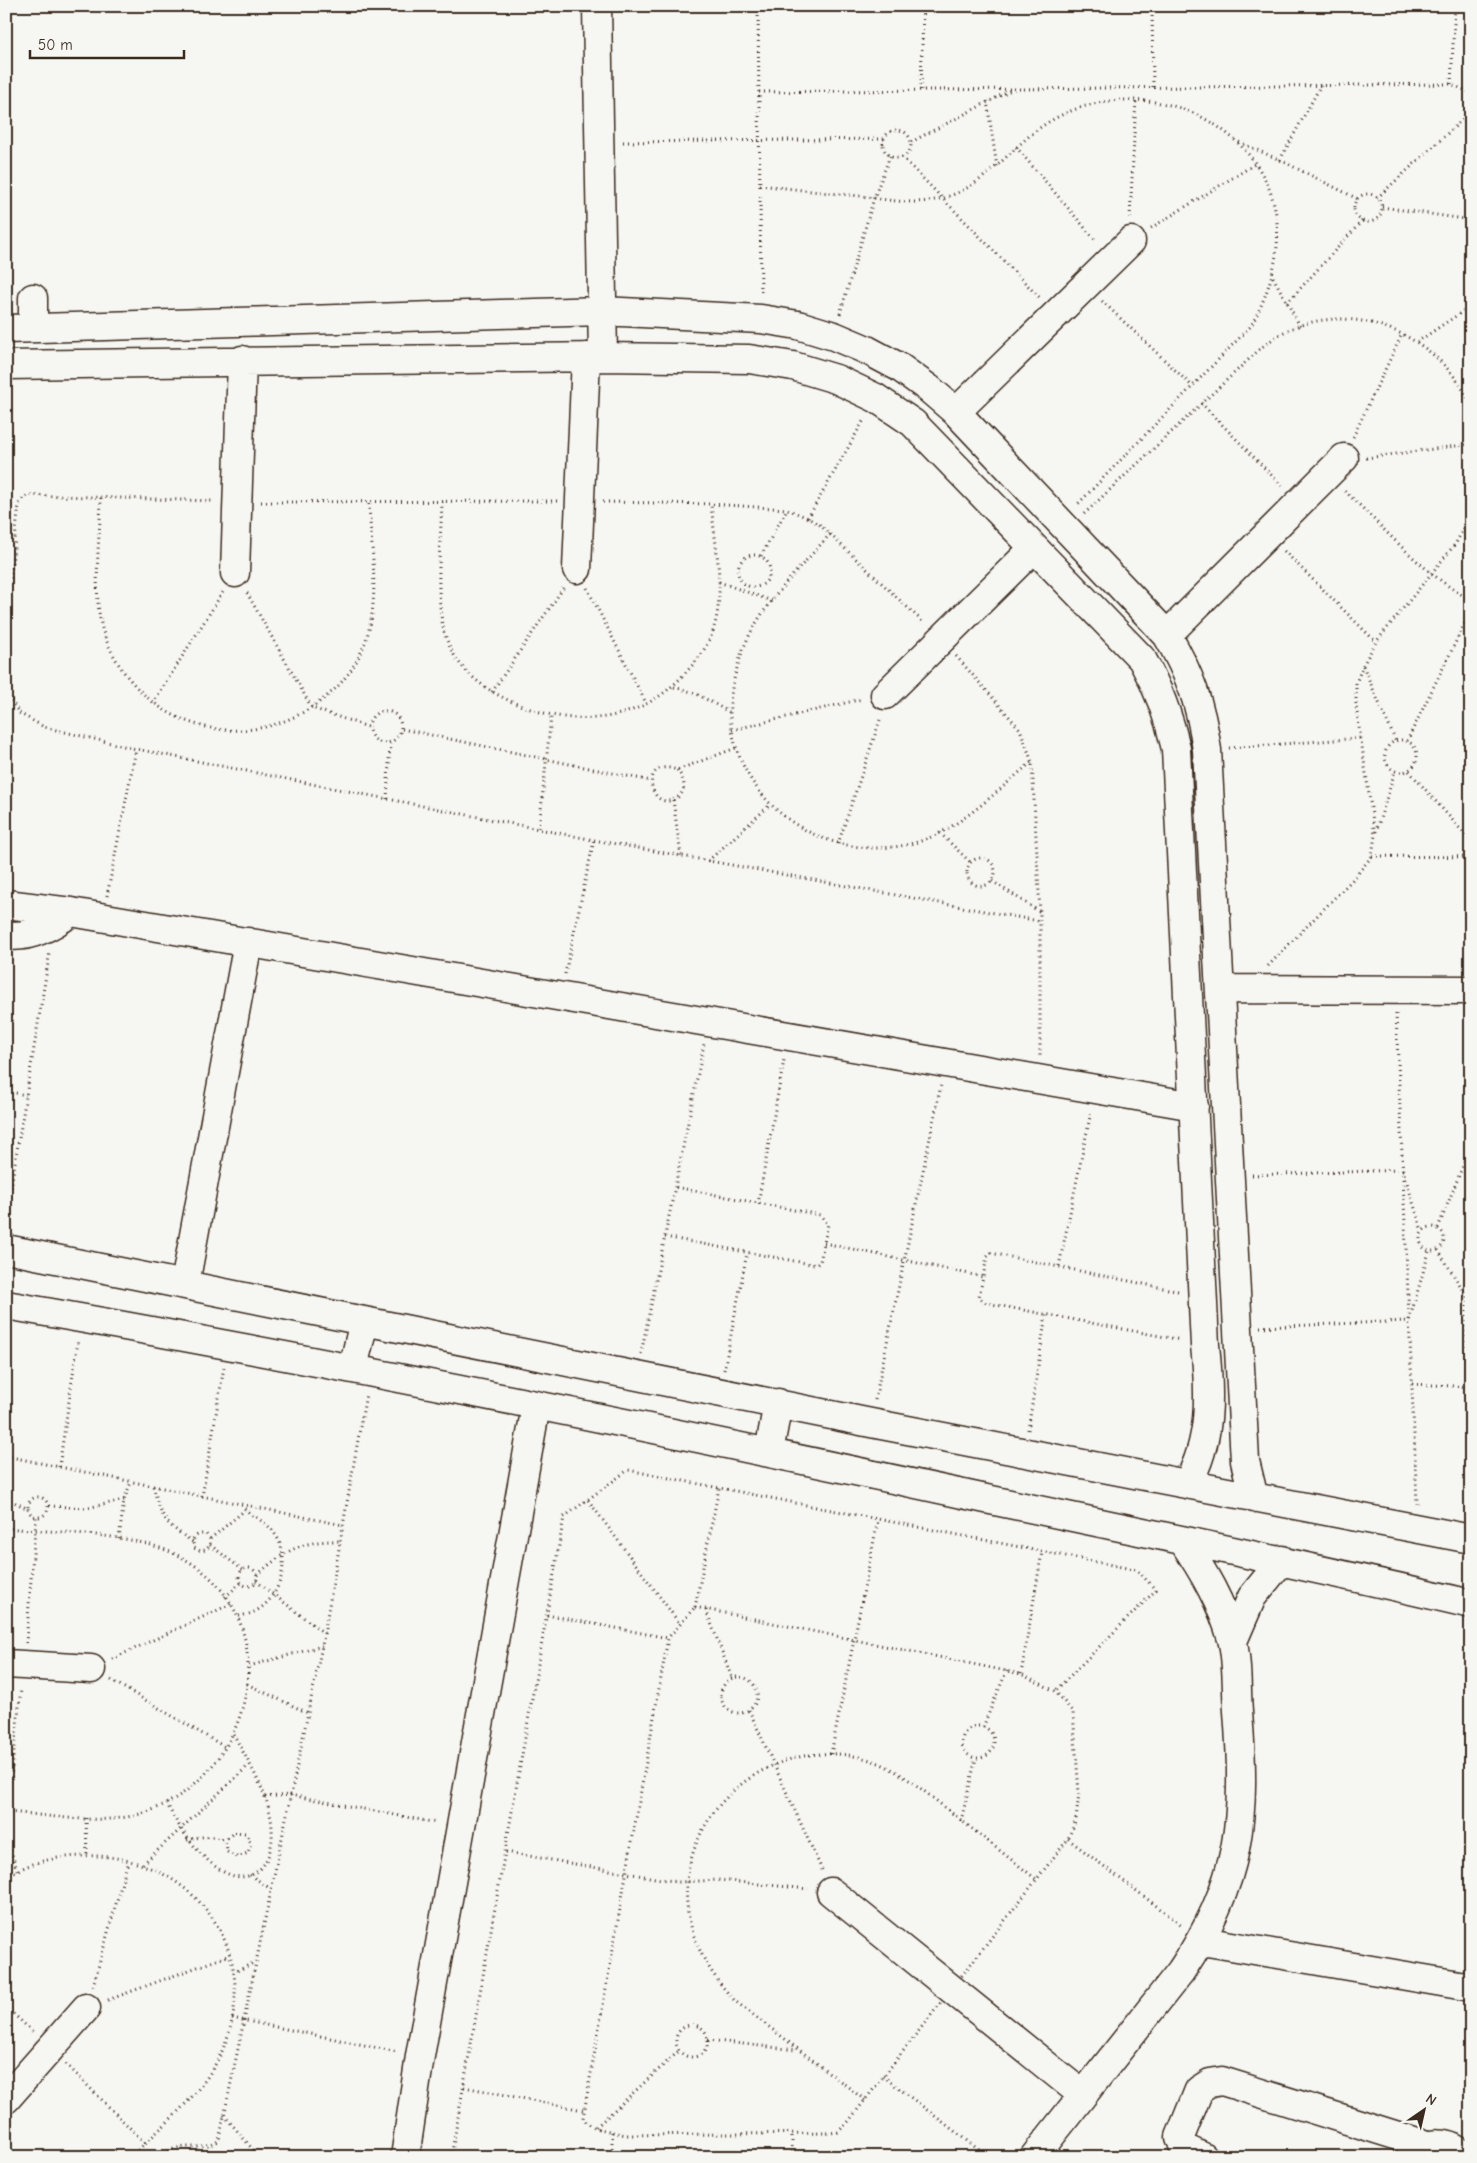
<svg xmlns="http://www.w3.org/2000/svg" width="1477" height="2163" font-family="'Comic Neue',sans-serif">
<style>
.lines{fill:none;stroke-linecap:round;stroke-linejoin:round}
.minor-casing{stroke:#3b2a1e;stroke-width:31}
.path{stroke:#3b2a1e;stroke-width:3;stroke-dasharray:1 4;stroke-linecap:butt}
.minor{stroke:#f6f6f2;stroke-width:28}
</style>
<rect width="100%" height="100%" fill="#f6f6f2"/>
<filter id="ink" filterUnits="userSpaceOnUse"><feTurbulence type="fractalNoise" baseFrequency=".02" numOctaves="2"/><feDisplacementMap in="SourceGraphic" scale="10" xChannelSelector="R" yChannelSelector="G"/><feConvolveMatrix kernelMatrix="1 2 1 2 8 2 1 2 1" color-interpolation-filters="sRGB"/></filter>
<g filter="url(#ink)">
<g class="lines">
<defs>
<path id="minor" d="M597 6 603 357
M33 298V328
M6 329 602 311 761 319 798 325 834 336 867 350 899 367 928 388 956 412 1167 635C1190 674 1201 705 1207 750L1245 1461 1254 1498
M6 365 603 357 749 359 793 366 836 379 876 398 913 423 1142 659C1158 688 1169 716 1176 749L1205 1345C1210 1393 1212 1441 1187 1484
M956 412 1131 241
M577 569 586 357
M235 573 242 360
M1167 635 1344 458
M885 695 1034 548
M6 904 71 912 1194 1106
M6 935C29 939 54 925 71 912
M1221 989 1471 990
M6 1249 871 1423 1471 1539
M185 1284 248 942
M6 1305C334 1362 661 1429 986 1499 1148 1533 1310 1566 1471 1604
M353 1368 364 1321
M769 1452 778 1403
M1233 1641 1252 1597 1282 1560
M6 1664 91 1669
M831 1892 1083 2095
M1202 1941 1471 1987
M6 2099 86 2008
M1411 2155C1427 2141 1450 2140 1465 2157
M405 2157 420 2056 536 1406
M1034 2157 1181 1971C1242 1881 1246 1817 1238 1711 1236 1688 1238 1661 1232 1639 1222 1603 1203 1571 1183 1541
M1203 2157 1184 2148 1180 2137 1199 2090 1210 2083 1222 2081 1427 2145"/>
</defs>
<use href="#minor" class="minor-casing"/>
<path class="path" d="M758 6 761 296
M1152 6 1153 87
M1451 84 1455 6
M921 90 923 6
M759 92 1451 84 1471 93
M987 101 997 167
M883 144a14 14 0 1 1 28 0a14 14 0 1 1-28 0Z
M623 142 884 139
M911 142 1013 89
M1239 142 1280 160 1358 199
M1016 147 1097 242
M902 157 1040 298
M1280 160 1321 85
M760 185C793 189 827 193 861 196 889 200 915 206 943 198 990 185 1012 143 1052 120 1123 80 1218 101 1261 172 1290 222 1277 278 1251 326L1076 506
M1354 208a14 14 0 1 1 28 0a14 14 0 1 1-28 0Z
M1377 198 1471 112
M1382 207 1471 220
M1130 218 1136 99
M1151 228 1255 164
M1273 277 1300 326
M1102 301 1192 386
M1287 303 1362 221
M840 314 874 198 890 156
M1417 342 1471 306
M1201 403 1283 487
M1353 437 1402 334
M1366 458 1471 444
M1345 491C1383 527 1424 575 1471 600
M101 498C100 537 91 602 105 637 136 717 223 754 300 714 327 700 350 678 362 650 382 605 371 551 369 504
M261 502 557 501
M442 502C441 542 432 612 450 647 460 670 482 687 504 698 566 729 638 728 686 672 697 661 708 646 713 631 726 591 715 545 711 504
M603 502 711 504 787 509 808 518 820 525 924 623
M1084 514 1262 347C1269 342 1276 336 1284 332 1354 297 1441 337 1471 405
M808 518 865 418
M830 534C798 571 757 608 741 655 735 674 729 694 730 714 736 806 827 866 914 843 959 831 996 791 1032 762
M1284 551 1376 642
M738 571a16 16 0 1 1 32 0a16 16 0 1 1-32 0Z
M761 556 787 509
M719 582 772 601
M587 588 646 703
M247 593 312 708 368 727
M6 618 19 504 23 498 29 495 214 501
M956 656 1020 729 1032 762 1040 912V1056
M1363 666 1396 742
M674 687 695 693 729 712
M6 692 19 713 44 727 136 749 594 840 1039 921
M492 692 564 587
M153 703 223 592
M369 727a16 16 0 1 1 32 0a16 16 0 1 1-32 0Z
M402 729 651 781
M732 730 862 699
M1385 756a16 16 0 1 1 32 0a16 16 0 1 1-32 0Z
M1407 741 1471 611
M1229 748 1361 738
M677 770C685 779 688 792 675 799 648 812 639 756 677 770L736 748
M1409 771 1471 841
M387 799 390 744
M673 800 681 856
M539 828 551 717
M1376 832 1395 771
M940 833 970 862
M838 844 881 717
M1372 856 1471 857
M967 872a14 14 0 1 1 28 0a14 14 0 1 1-28 0Z
M708 861 770 805
M992 881 1040 912
M107 896 136 749
M1268 966 1355 877 1372 856 1375 835 1356 706V683L1363 665 1376 642 1456 543 1471 514
M565 974 594 840
M1396 1014 1417 1504
M6 1091 26 1095
M1252 1175 1403 1170 1422 1231
M758 1204 784 1060
M6 1217 50 951
M1420 1239a12 12 0 1 1 24 0a12 12 0 1 1-24 0Z
M1438 1228 1468 1153H1471
M665 1237 816 1265 820 1262 828 1224 820 1215 675 1187
M824 1243 983 1277
M1438 1250 1468 1298
M1059 1266 1091 1112
M1178 1291 991 1253 987 1257 979 1297 986 1303 1181 1340
M1260 1327 1409 1321 1429 1252
M641 1354 704 1044
M724 1370 747 1253
M1412 1384 1471 1387
M1466 1387 1471 1038
M875 1400 941 1085
M1028 1430 1046 1315
M6 1456 343 1525
M59 1467 78 1341
M153 1486C162 1519 164 1523 193 1542
M28 1507a10 10 0 1 1 20 0a10 10 0 1 1-20 0Z
M202 1497 224 1367
M6 1498 28 1509
M588 1500 680 1624
M49 1506 87 1508 124 1500
M6 1528C58 1533 131 1532 177 1555 290 1611 258 1768 152 1810 107 1828 54 1815 6 1812
M119 1539 124 1500 131 1482
M210 1539 206 1534C196 1533 191 1538 194 1548L200 1551 206 1550 210 1545V1539L245 1510
M210 1545 243 1570
M239 1577a9 9 0 1 1 18 0a9 9 0 1 1-18 0Z
M257 1575C285 1551 301 1540 340 1541
M256 1581 324 1633
M225 1597 241 1583
M695 1607 1021 1674 1055 1691 1073 1712 1079 1793 1076 1820 1068 1839 848 2122 838 2132 830 2133 625 2135 596 2128 587 2123 583 2118 668 1638Z
M695 1607 719 1488
M706 1610 732 1678
M547 1615 668 1638
M239 1616C244 1615 250 1614 254 1612 281 1599 292 1558 275 1534 267 1521 249 1516 243 1506
M26 1643 36 1517
M112 1659 231 1604
M249 1666 322 1646
M1021 1674 1042 1552
M721 1695a18 18 0 1 1 36 0a18 18 0 1 1-36 0Z
M111 1680 225 1747
M247 1684 308 1713
M749 1710 822 1870
M962 1742a16 16 0 1 1 32 0a16 16 0 1 1-32 0Z
M983 1727 1007 1670
M831 1754 878 1520
M265 1797 290 1795 437 1823
M167 1803C177 1829 228 1902 261 1868 270 1858 273 1842 272 1828 270 1794 248 1763 233 1733
M7 1812 21 1689
M86 1818 87 1855
M961 1821 976 1758
M234 1832 245 1833 251 1843 248 1853 237 1857 227 1852 226 1840Z
M6 1836 17 1870
M1068 1839 1183 1926
M187 1840C202 1836 212 1835 226 1840
M506 1852 678 1882 718 1880 808 1889
M143 1864 249 1765
M250 1875 271 1889
M6 1878C27 1862 55 1857 81 1856 185 1851 264 1943 225 2044 207 2091 166 2122 131 2157
M233 1973 255 1962
M93 1986 128 1861
M108 2000 230 1955
M6 2007 33 2032
M232 2018 398 2052
M676 2041a16 16 0 1 1 32 0a16 16 0 1 1-32 0Z
M708 2040 796 2050
M66 2064 145 2143
M883 2076 988 2157
M464 2087 583 2110
M865 2100 735 2001C705 1969 683 1928 687 1882 696 1791 790 1731 876 1762 890 1767 903 1776 915 1784L1036 1879
M224 2115 259 2157
M596 2127 679 2051
M612 2132V2157
M160 2157C179 2138 203 2155 219 2140L322 1646 366 1394
M451 2157 564 1517 628 1470 1137 1570 1156 1590 1055 1691
M792 2157V2134"/>
<use href="#minor" class="minor"/>
</g>
</g>
<rect width="1477" height="2163" fill="none" stroke="#f6f6f2" stroke-width="25"/>
<rect x="12" y="12" width="1452" height="2138" fill="none" stroke="#3b2a1e" stroke-width="2" filter="url(#ink)"/>
<g transform="translate(1424 2110) rotate(34)" stroke="#f6f6f2" stroke-width="4" paint-order="stroke">
<path d="M0-4L9 19L0 12L-9 19Z" fill="#3b2a1e"/>
<text y="-8" font-size="14" font-weight="bold" text-anchor="middle" fill="#3b2a1e">N</text>
</g>
<path d="M30 50v8h154v-8" fill="none" stroke="#3b2a1e" stroke-width="2.5"/>
<text x="38" y="50" font-size="15" fill="#3b2a1e" stroke="#f6f6f2" stroke-width="4" paint-order="stroke">50 m</text>
</svg>
